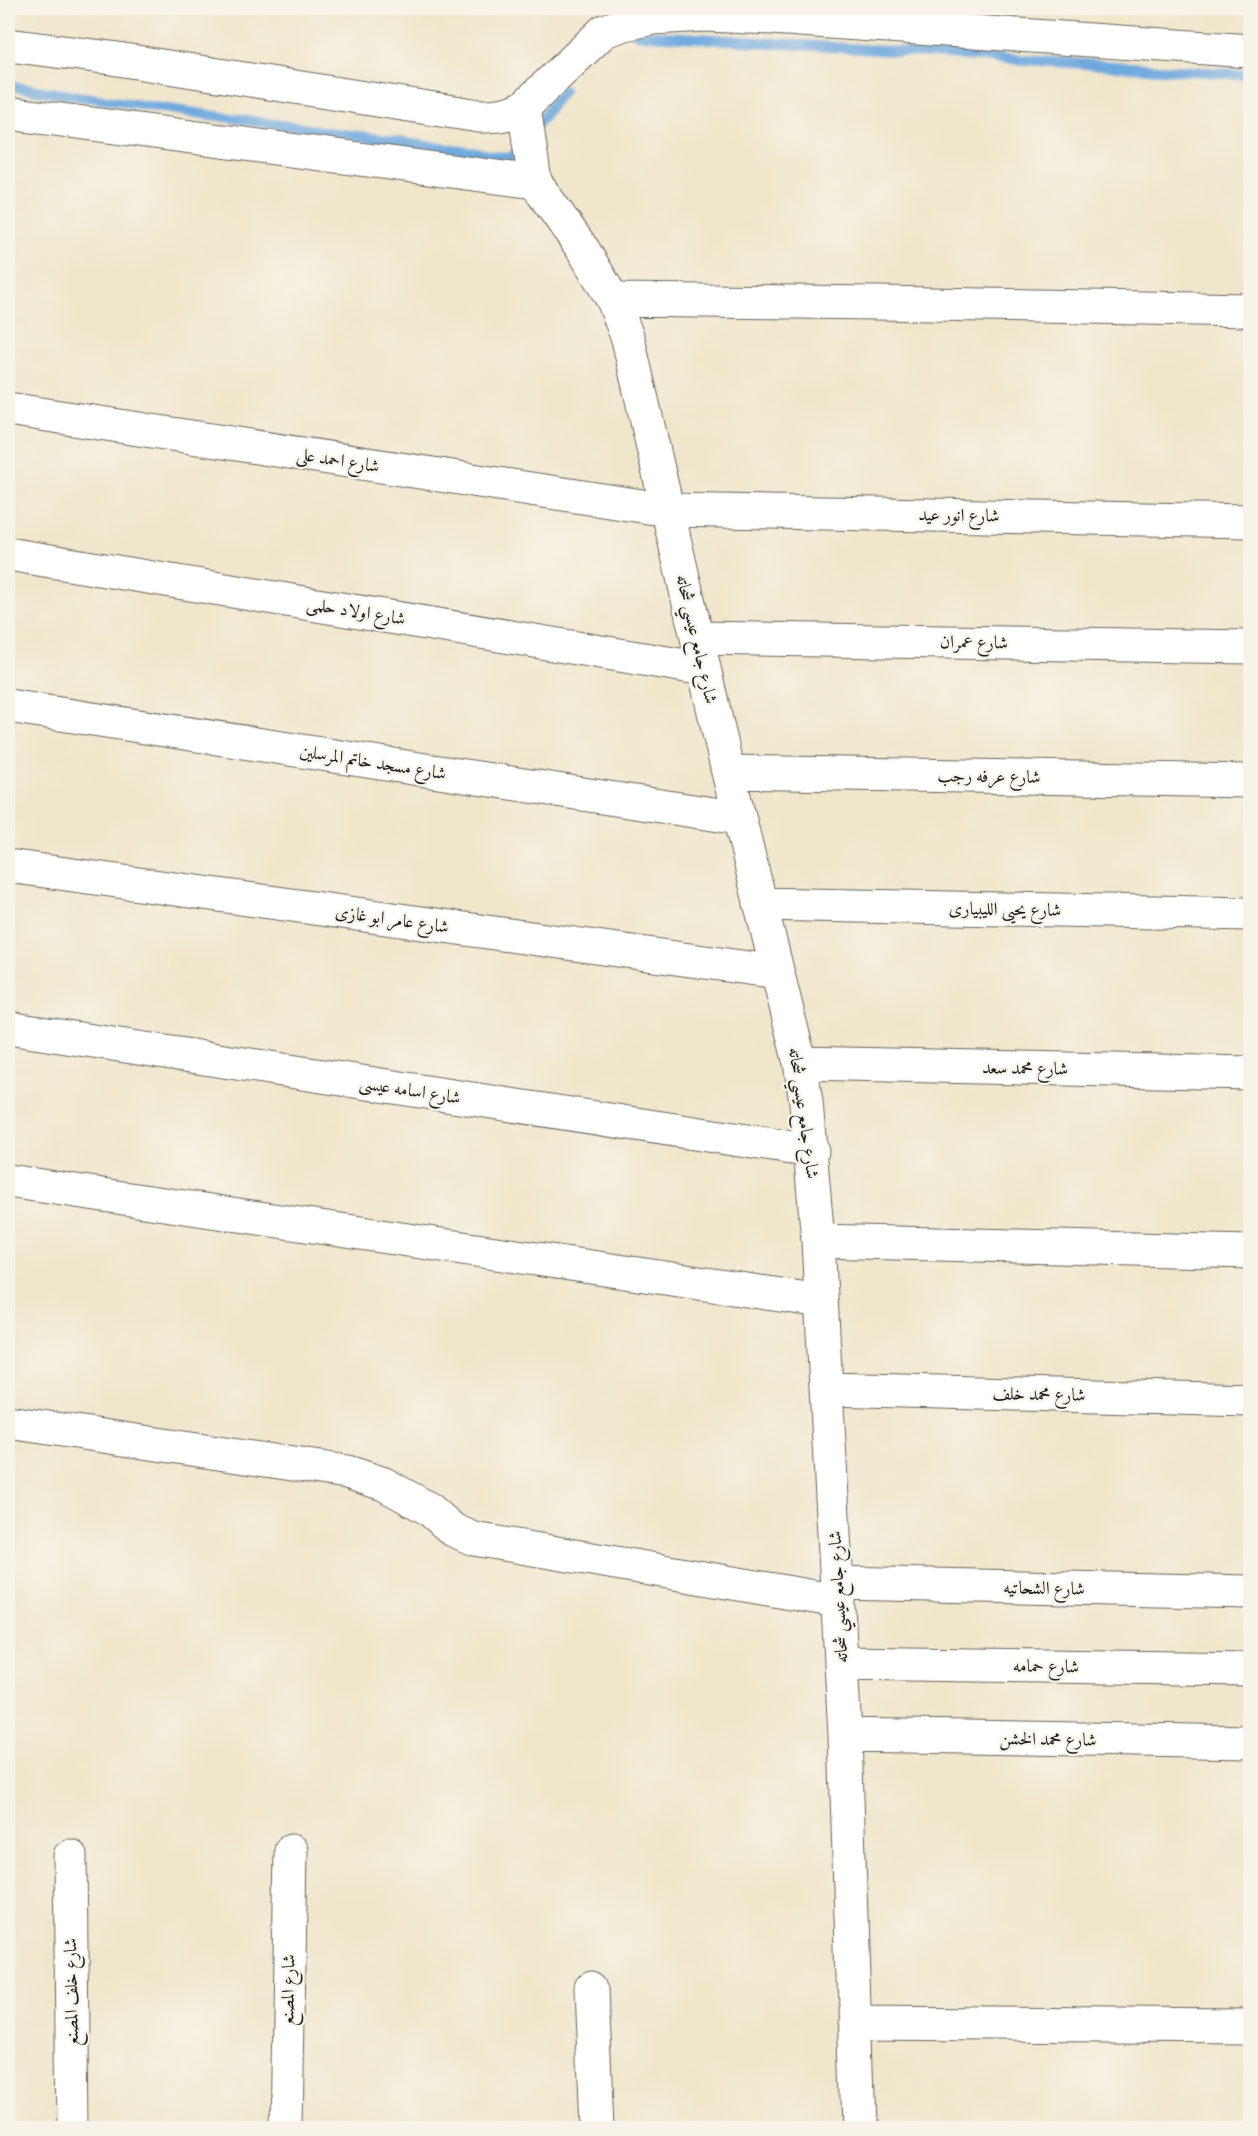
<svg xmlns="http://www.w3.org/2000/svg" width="1258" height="2136" font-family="'IM FELL English',Amiri,serif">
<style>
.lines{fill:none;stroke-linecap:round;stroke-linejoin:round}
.stream{stroke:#6ea9de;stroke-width:10}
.minor-casing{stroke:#666359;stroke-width:35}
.minor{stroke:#fff;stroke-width:33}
.labels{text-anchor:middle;stroke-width:4.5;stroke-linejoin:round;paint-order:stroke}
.street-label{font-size:18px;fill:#1c1c1c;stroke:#f7f3e8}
</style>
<rect width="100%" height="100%" fill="#f7f3e8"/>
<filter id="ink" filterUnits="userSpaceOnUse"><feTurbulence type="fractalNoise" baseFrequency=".0167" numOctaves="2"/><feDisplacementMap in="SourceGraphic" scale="12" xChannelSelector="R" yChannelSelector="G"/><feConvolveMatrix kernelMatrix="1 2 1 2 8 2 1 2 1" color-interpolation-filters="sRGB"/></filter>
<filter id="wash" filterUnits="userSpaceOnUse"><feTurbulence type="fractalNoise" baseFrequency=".008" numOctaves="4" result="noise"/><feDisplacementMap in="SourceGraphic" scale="24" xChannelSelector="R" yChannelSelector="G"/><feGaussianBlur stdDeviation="1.35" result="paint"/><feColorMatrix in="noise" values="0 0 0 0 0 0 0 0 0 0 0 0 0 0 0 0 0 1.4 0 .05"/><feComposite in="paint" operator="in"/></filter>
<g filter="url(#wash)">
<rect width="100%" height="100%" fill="#f0e6cb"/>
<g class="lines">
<path class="stream" d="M637 34 1250 75
M8 86 511 158 522 145
M535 127 563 90"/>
</g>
</g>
<g filter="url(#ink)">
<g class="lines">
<defs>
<path id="minor" d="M8 45 111 58 479 116C496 116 509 115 524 107L604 31 625 24 653 18 706 15 771 18 1250 51
M524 107 535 182 584 251 613 300 628 339 728 772 800 1063 806 1102 818 1241 845 1735 858 2128
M8 113 535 182
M613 300 877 303 1250 310
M8 409 668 510 1250 521
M8 554 704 669
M697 638 1250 647
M8 706 739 818
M728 772 1250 781
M8 866 777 972
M760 904 1250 914
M8 1028 812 1151
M800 1063 1250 1073
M8 1181 821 1301
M818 1241 1250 1252
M827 1389 1250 1400
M8 1422 347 1472 384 1484 429 1509 453 1530 474 1539 838 1601
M837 1583 1250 1592
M841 1663 1250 1669
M845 1735 1250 1742
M70 1856 73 2128
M591 1988 597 2128
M854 2023 1250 2026
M286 2128 291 1851"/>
</defs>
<use href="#minor" class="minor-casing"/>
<use href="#minor" class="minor"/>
</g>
</g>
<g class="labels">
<g class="street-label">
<text transform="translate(338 460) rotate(9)" y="6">شارع احمد على</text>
<text transform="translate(959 515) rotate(1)" y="6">شارع انور عيد</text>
<text transform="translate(356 611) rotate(9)" y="6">شارع اولاد حلمى</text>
<text transform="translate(697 639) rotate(77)" y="6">شارع جامع عيسي شحاته</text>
<text transform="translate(974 642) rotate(1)" y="6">شارع عمران</text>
<text transform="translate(373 762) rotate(9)" y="6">شارع مسجد خاتم المرسلين</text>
<text transform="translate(989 776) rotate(1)" y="6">شارع عرفه رجب</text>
<text transform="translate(1005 909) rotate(1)" y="6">شارع يحيى الليبيارى</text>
<text transform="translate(392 919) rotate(8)" y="6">شارع عامر ابو غازى</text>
<text transform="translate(1025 1068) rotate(1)" y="6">شارع محمد سعد</text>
<text transform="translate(410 1090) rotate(9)" y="6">شارع اسامه عيسى</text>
<text transform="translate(804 1113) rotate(82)" y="6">شارع جامع عيسي شحاته</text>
<text transform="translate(1039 1394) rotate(1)" y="6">شارع محمد خلف</text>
<text transform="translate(1044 1588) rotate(1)" y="6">شارع الشحاتيه</text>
<text transform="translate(838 1597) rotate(-93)" y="6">شارع جامع عيسي شحاته</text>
<text transform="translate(1046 1666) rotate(1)" y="6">شارع حمامه</text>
<text transform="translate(1048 1739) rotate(1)" y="6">شارع محمد الخشن</text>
<text transform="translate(288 1990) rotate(-89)" y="6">شارع المصنع</text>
<text transform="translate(71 1992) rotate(-91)" y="6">شارع خلف المصنع</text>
</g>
</g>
<rect width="1258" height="2136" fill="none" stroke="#f7f3e8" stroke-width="30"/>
</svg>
